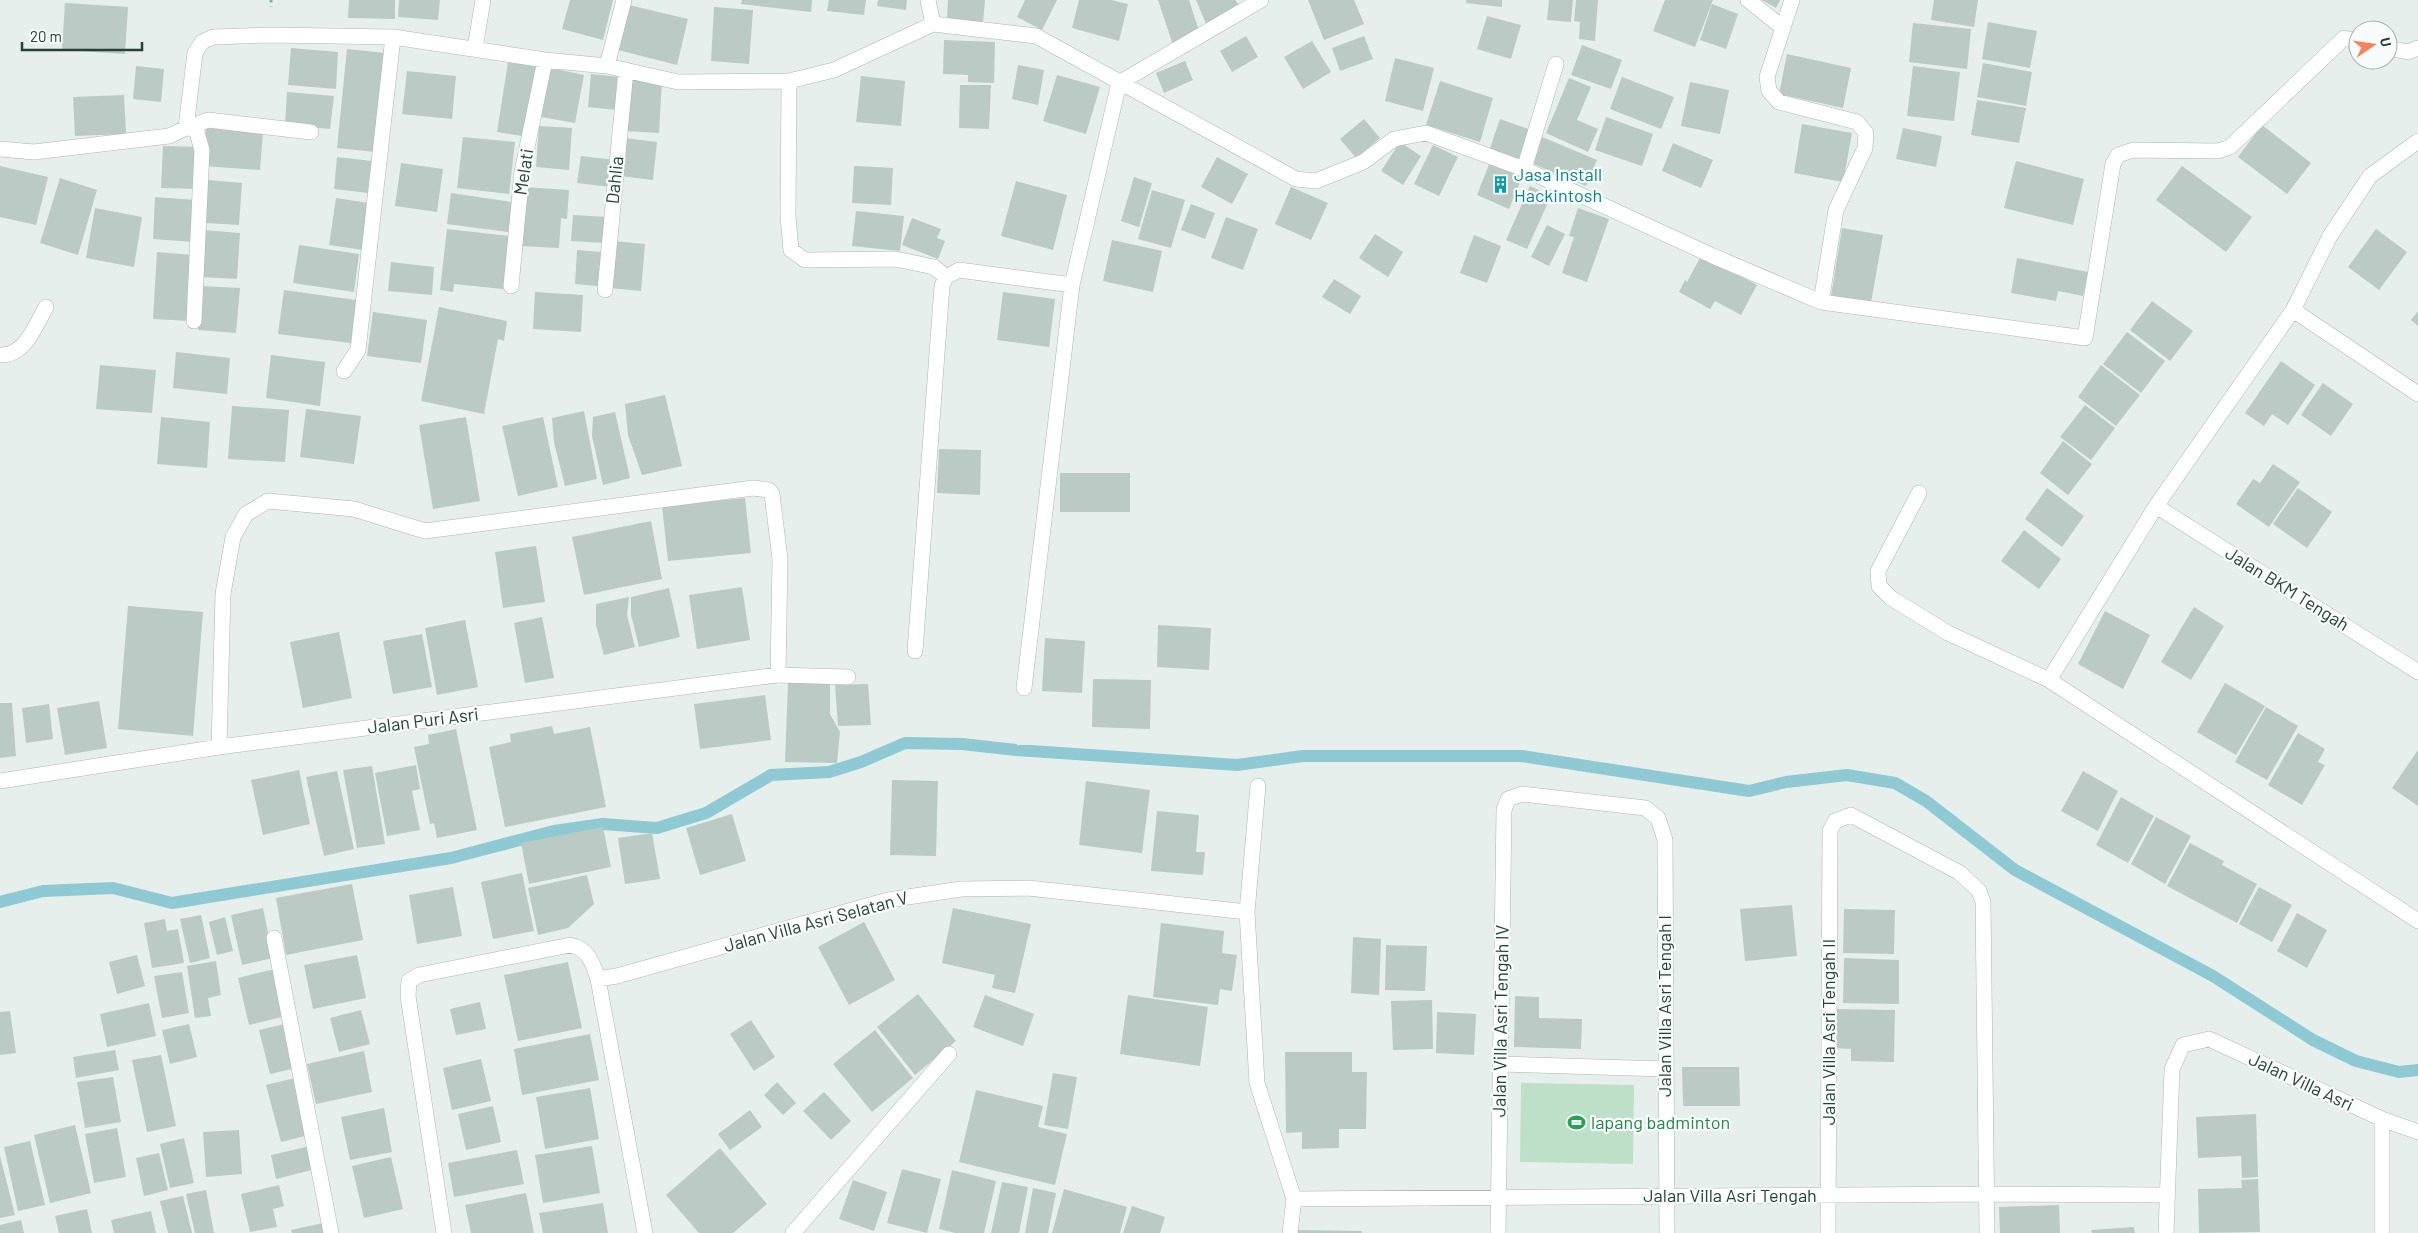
<svg xmlns="http://www.w3.org/2000/svg" width="2418" height="1233" font-family="Barlow,sans-serif">
<style>
.park{fill:#bfe0c8}
.lines{fill:none;stroke-linecap:round;stroke-linejoin:round}
.stream{stroke:#8ec9d4;stroke-width:12}
.building{fill:#bbcac4}
.lane-casing{stroke:#a8b8b2;stroke-width:16}
.street-casing{stroke:#a8b8b2;stroke-width:16}
.path{stroke:#86b3a5;stroke-width:3;stroke-dasharray:2.5 4;stroke-linecap:butt}
.lane{stroke:#fff;stroke-width:15}
.street{stroke:#fff;stroke-width:15}
.labels{text-anchor:middle;stroke-width:4.5;stroke-linejoin:round;paint-order:stroke}
.street-label{font-size:18px;fill:#24423a;stroke:#f7fbf9}
.culture-label{font-size:18px;fill:#0d838f;stroke:#f7fbf9;text-anchor:start}
.leisure-label{font-size:18px;fill:#27864d;stroke:#f7fbf9;text-anchor:start}
</style>
<rect width="100%" height="100%" fill="#e6efeb"/>
<path class="park" d="M1521 1083 1634 1085 1633 1164 1520 1162Z"/>
<g class="lines">
<path class="stream" d="M0 902 43 891 113 888 172 903 451 858 554 831 603 824 657 828 706 813 771 775 829 772 861 762 905 743 962 744 1016 750 1237 765 1303 756H1522L1749 791 1786 782 1847 775 1895 783 1926 801 2015 870 2213 976 2313 1040 2356 1061 2399 1072 2418 1070"/>
</g>
<path class="building" d="M349 0H395V19L348 18Z
M399 0H440L438 20 398 17Z
M570 0H613L603 40 562 29Z
M742 0H812L811 12 741 4Z
M829 0H866L864 15 827 11Z
M878 0H907L906 10 877 6Z
M948 0H985L983 22 947 19Z
M1025 0H1057L1042 30 1017 17Z
M1079 0H1111L1128 4 1119 41 1072 28Z
M1158 0H1189L1200 34 1174 48Z
M1196 0H1235L1239 5 1207 26Z
M1308 0H1354L1364 24 1324 40Z
M1466 0H1502V7L1466 3Z
M1549 0H1573L1571 22 1547 20Z
M1576 0H1598L1595 41 1579 39 1580 22 1574 21Z
M1665 0H1713L1695 47 1653 31Z
M1762 0H1780L1776 8Z
M1934 0H1978L1974 27 1931 20Z
M65 3 128 7 125 54 62 50Z
M1712 4 1738 14 1726 49 1700 40Z
M629 5 688 19 677 65 618 50Z
M714 7 753 10 749 64 711 61Z
M1487 16 1521 25 1511 59 1477 49Z
M1988 22 2037 31 2030 68 1982 59Z
M1913 23 1971 29 1967 69 1909 62Z
M1246 36 1258 57 1232 72 1220 51Z
M1364 36 1373 59 1340 71 1332 48Z
M944 40 995 42 994 83 968 82V75L943 74Z
M1312 41 1331 72 1303 89 1284 57Z
M1582 45 1622 60 1611 89 1571 75Z
M291 48 338 52 336 89 288 85Z
M347 49 385 53 375 152 337 148Z
M1787 54 1851 68 1843 108 1779 94Z
M1395 58 1434 68 1423 111 1385 101Z
M1185 61 1193 80 1164 93 1156 73Z
M508 62 539 67 528 137 497 132Z
M1983 63 2032 72 2026 106 1977 97Z
M1018 65 1044 70 1038 105 1012 99Z
M136 66 164 69 161 102 133 99Z
M1913 66 1960 72 1954 121 1907 116Z
M551 68 584 75 575 123 541 117Z
M407 71 456 76 452 119 402 114Z
M591 74 620 77 616 110 588 107Z
M1057 75 1100 87 1086 134 1043 121Z
M861 76 905 81 901 126 856 122Z
M629 77 662 80 659 133 625 131Z
M1622 77 1674 97 1661 129 1610 109Z
M1569 78 1591 87 1577 120 1598 129 1588 152 1546 133Z
M1440 81 1493 98 1480 142 1426 125Z
M1690 82 1729 90 1720 134 1681 126Z
M960 85H991L989 129 959 128Z
M287 92 334 96 330 129 285 125Z
M124 95 126 134 75 136 73 97Z
M1977 100 2026 108 2019 143 1971 135Z
M1606 117 1653 134 1642 166 1595 150Z
M1364 119 1380 138 1356 158 1340 139Z
M1500 119 1534 131 1521 163 1489 151Z
M1802 124 1852 133 1843 182 1794 173Z
M2262 125 2311 163 2287 194 2238 157Z
M539 126 572 128 569 170 536 167Z
M206 128 263 132 260 170 203 166Z
M1903 128 1942 136 1936 167 1896 159Z
M1540 136 1597 160 1586 186 1529 162Z
M463 137 515 142 509 194 457 188Z
M624 138 657 142 653 180 620 176Z
M1400 142 1421 156 1403 185 1381 171Z
M1673 143 1713 160 1701 188 1662 171Z
M1433 145 1458 157 1439 196 1414 184Z
M163 146 199 147 198 189 161 188Z
M581 156 615 160 611 187 577 183Z
M337 157 372 161 369 193 334 189Z
M1217 157 1248 174 1232 204 1201 187Z
M2016 161 2084 179 2073 225 2004 208Z
M1490 162 1523 175 1509 209 1477 195Z
M401 163 443 169 437 212 395 206Z
M0 166 48 177 36 225 0 217Z
M854 166 893 168 891 205 852 203Z
M2182 166 2252 217 2226 252 2156 200Z
M1134 177 1152 183 1139 227 1121 221Z
M60 178 97 190 78 255 40 243Z
M208 180 242 183 239 225 206 223Z
M1016 181 1067 195 1053 250 1001 236Z
M1530 186 1551 196 1527 249 1506 240Z
M524 187 569 190 567 219 561 218 559 248 521 246Z
M1291 187 1328 203 1311 240 1275 224Z
M1152 190 1185 200 1171 248 1138 239Z
M451 193 512 202 508 232 447 224Z
M155 197 195 200 193 242 153 239Z
M336 198 369 203 363 250 329 245Z
M1191 204 1215 213 1205 239 1181 230Z
M95 208 142 217 134 267 86 258Z
M1578 208 1609 219 1587 282 1562 273 1574 237 1569 236Z
M856 211 904 216 900 251 852 246Z
M573 215 607 217 605 243 571 241Z
M1226 217 1258 229 1243 270 1211 258Z
M912 218 941 229 937 238 945 241 938 259 902 245Z
M1547 225 1565 234 1549 266 1531 257Z
M1842 228 1883 235 1871 303 1831 296Z
M447 229 509 236 503 289 454 284 453 292 440 290Z
M2376 229 2407 252 2379 290 2348 267Z
M203 230 240 233 237 279 200 277Z
M1375 234 1403 252 1388 277 1359 258Z
M1474 235 1501 246 1487 283 1460 273Z
M1112 240 1162 251 1153 292 1103 281Z
M613 241 645 244 641 291 609 288Z
M299 245 359 254 354 292 293 283Z
M577 250 601 252 598 286 575 284Z
M157 252 193 255 189 321 153 319Z
M1702 254 1757 285 1741 315 1715 301 1710 309 1679 292 1685 280 1687 282Z
M2017 258 2088 272 2083 296 2058 291 2056 301 2011 293Z
M391 262 434 267 432 295 388 291Z
M1334 279 1361 296 1350 314 1322 297Z
M201 286 240 288 236 333 198 330Z
M284 290 356 300 351 343 278 334Z
M535 292 583 295 581 332 533 329Z
M1003 292 1055 299 1049 347 997 340Z
M2152 301 2193 331 2170 361 2130 330Z
M439 307 507 321 504 341 498 339 484 414 421 401Z
M2418 311V326L2411 320Z
M373 312 427 320 421 363 367 356Z
M2127 332 2165 361 2141 393 2103 364Z
M176 352 230 358 227 394 173 388Z
M271 355 325 362 320 406 266 398Z
M2281 361 2315 385 2288 425 2272 414 2264 426 2245 413Z
M100 365 156 370 152 413 96 409Z
M2101 365 2140 395 2116 426 2078 397Z
M2323 383 2353 404 2331 436 2301 415Z
M665 395 682 466 642 475 628 435 625 404Z
M2085 405 2115 428 2091 460 2060 437Z
M232 406 289 410 285 462 228 459Z
M306 409 361 416 354 464 300 457Z
M584 411 597 479 565 486 554 442 552 418Z
M615 412 630 478 603 485 592 436 593 417Z
M161 417 210 422 207 468 157 464Z
M466 417 480 501 433 509 419 425Z
M543 417 558 487 518 496 502 426Z
M2063 441 2092 464 2068 495 2040 473Z
M939 449 981 450 980 495 937 493Z
M2273 464 2300 482 2269 527 2236 504 2253 479 2260 483Z
M1060 473H1130V512H1060Z
M2047 488 2084 516 2062 547 2025 519Z
M2298 488 2332 512 2307 548 2273 524Z
M745 498 751 553 668 561 662 506Z
M651 521 662 579 584 595 572 537Z
M2024 530 2061 559 2039 589 2001 561Z
M536 546 545 602 503 608 495 552Z
M742 587 750 640 697 649 689 595Z
M669 588 680 637 639 647 631 615V597Z
M629 597 627 615 635 647 604 655 596 625V604Z
M128 606 203 612 193 736 118 729Z
M2194 607 2224 626 2191 680 2161 662Z
M2105 611 2150 635 2123 689 2078 664Z
M542 617 554 678 525 683 514 623Z
M465 620 478 687 437 695 425 628Z
M1158 625 1211 628 1209 670 1157 667Z
M339 632 352 698 303 708 290 642Z
M422 634 432 687 393 694 383 641Z
M1045 638 1085 641 1082 693 1042 691Z
M1093 679 1151 680 1150 729 1092 727Z
M788 682 830 683V714L840 732 837 763 785 762Z
M2225 683 2265 706 2236 755 2197 732Z
M868 684 871 725 838 726 835 685Z
M765 695 771 740 700 749 694 704Z
M99 701 107 748 65 755 57 708Z
M0 703H12L16 756 0 758Z
M49 704 53 739 26 743 22 708Z
M2266 707 2298 726 2267 780 2235 762Z
M552 726 554 734 590 727 606 807 505 827 489 747 511 742 510 734Z
M456 729 477 830 437 838 434 823 430 824 414 747 429 744 428 735Z
M2298 733 2325 749 2318 762 2325 765 2302 805 2268 785Z
M2418 750V806L2392 788Z
M416 765 420 789 412 791 420 830 387 836 375 773Z
M372 766 385 844 357 848 343 770Z
M299 770 310 824 263 835 251 780Z
M337 771 354 849 324 856 306 777Z
M2083 771 2118 791 2098 831 2061 811Z
M892 780 938 781 936 856 890 855Z
M1086 781 1150 790 1142 853 1079 845Z
M2121 797 2154 816 2128 863 2096 845Z
M1157 811 1199 815 1196 852H1205L1203 875 1151 871Z
M732 814 746 861 700 875 686 828Z
M2156 817 2191 836 2165 884 2131 864Z
M603 827 611 867 529 884 521 843Z
M652 833 660 879 625 884 618 838Z
M2190 843 2224 861 2222 865 2257 884 2237 923 2167 886Z
M522 873 534 931 493 939 481 882Z
M587 875 594 904 568 928 538 935 528 888Z
M352 884 363 940 286 955 276 898Z
M453 887 462 936 417 944 409 895Z
M2259 887 2292 905 2272 942 2239 924Z
M1792 905 1797 956 1745 961 1740 909Z
M263 908 273 958 242 965 231 915Z
M953 908 1031 924 1015 993 992 988 995 975 942 963Z
M1844 909 1895 910 1894 954 1843 953Z
M2297 913 2327 930 2307 968 2277 951Z
M201 915 210 958 190 963 180 919Z
M225 917 233 951 217 955 209 922Z
M165 919 167 931 178 929 184 963 152 968 144 923Z
M864 922 895 980 849 1005 818 947Z
M1161 923 1224 931 1222 953 1237 955 1232 991 1220 989 1218 1005 1153 997Z
M1353 937 1381 939 1379 995 1351 993Z
M1386 945 1427 946 1425 991 1385 990Z
M137 955 145 986 117 994 109 962Z
M357 955 366 998 313 1009 304 965Z
M1844 958 1899 960V1004L1843 1003Z
M216 961 221 995 208 998 211 1016 195 1018 187 966Z
M568 962 582 1028 518 1041 504 975Z
M275 969 286 1016 249 1025 238 978Z
M182 972 189 1013 162 1018 154 976Z
M918 994 956 1041 915 1075 877 1027Z
M985 995 1034 1014 1023 1046 973 1027Z
M1128 995 1208 1007 1200 1066 1120 1054Z
M1515 996 1539 997V1018L1582 1019 1581 1049 1514 1047Z
M1432 1000 1433 1049 1393 1050 1391 1001Z
M480 1002 486 1029 456 1035 450 1009Z
M149 1003 156 1036 107 1047 100 1014Z
M1835 1009 1895 1010 1894 1062 1851 1061V1049L1834 1048Z
M361 1010 370 1044 339 1052 330 1018Z
M10 1011 16 1053 0 1055V1012Z
M1437 1012 1476 1014 1474 1055 1436 1053Z
M751 1020 775 1057 754 1071 730 1034Z
M189 1024 197 1057 170 1064 162 1030Z
M285 1024 296 1068 270 1074 259 1030Z
M875 1030 913 1078 872 1112 833 1064Z
M590 1034 599 1080 522 1095 514 1049Z
M115 1050 119 1070 76 1078 73 1057Z
M364 1051 372 1092 316 1104 307 1064Z
M1285 1052H1352V1072H1367L1366 1129H1339V1148L1302 1149V1132L1286 1133Z
M161 1055 176 1126 147 1132 132 1060Z
M481 1059 491 1101 452 1110 443 1068Z
M1682 1067H1739L1740 1106H1683Z
M1053 1073 1077 1077 1068 1129 1044 1125Z
M113 1077 121 1122 85 1128 77 1082Z
M295 1078 309 1135 281 1142 266 1085Z
M777 1082 796 1103 783 1115 764 1095Z
M590 1088 599 1139 545 1149 536 1097Z
M976 1090 1043 1106 1038 1127 1067 1134 1055 1185 959 1162Z
M824 1092 851 1121 831 1140 803 1111Z
M493 1106 501 1142 466 1150 458 1114Z
M384 1108 392 1152 350 1160 341 1117Z
M750 1110 762 1127 730 1150 718 1134Z
M2256 1114 2258 1177 2242 1178 2241 1156 2198 1158 2196 1117Z
M75 1125 91 1193 50 1203 34 1135Z
M117 1128 126 1177 94 1183 85 1134Z
M239 1130 242 1174 206 1177 203 1132Z
M184 1138 194 1183 170 1188 160 1144Z
M30 1141 45 1205 18 1211 4 1147Z
M592 1146 600 1193 543 1203 535 1155Z
M306 1147 312 1170 276 1179 271 1155Z
M720 1148 767 1204 733 1233H699L666 1195Z
M517 1150 524 1184 454 1197 448 1163Z
M159 1153 168 1190 144 1196 136 1158Z
M0 1156 15 1215 0 1218Z
M391 1157 403 1209 364 1218 352 1166Z
M902 1169 941 1179 927 1233 887 1223Z
M952 1170 996 1181 984 1233H955L939 1229Z
M2258 1179 2260 1232 2199 1233 2198 1189 2242 1188 2241 1180Z
M853 1180 887 1192 874 1231 839 1219Z
M1002 1182 1028 1187 1019 1233H991Z
M279 1185 284 1206 273 1209 277 1227 250 1232 241 1194Z
M1033 1188 1056 1193 1048 1233H1025Z
M1064 1189 1127 1207 1120 1233H1052Z
M206 1190 214 1233H195L186 1194Z
M526 1193 534 1233H471L465 1205Z
M183 1196 192 1233H168L160 1201Z
M603 1203 608 1233H543L539 1213Z
M2059 1205 2060 1233H2000L1999 1207Z
M1132 1206 1165 1217 1160 1233H1123Z
M87 1209 92 1233H59L55 1216Z
M151 1211 156 1233H114L111 1220Z
M21 1220 24 1233H0V1225Z
M323 1223 325 1233H292L291 1230Z
M2134 1227 2135 1233H2092L2091 1230Z
M1295 1230 1362 1231V1233H1295Z"/>
<g class="lines">
<defs>
<path id="lane" d="M0 355C25 356 36 325 46 307
M778 675 848 677"/>
<path id="street" d="M928 0 933 24
M1748 0 1783 28
M1792 0 1767 77 1769 91 1779 102 1857 122 1866 133 1865 148 1836 210 1821 302
M475 48 483 0
M2388 48 2408 52 2418 48
M607 66 624 0
M789 81 788 216 791 250 805 260 895 259 934 267 946 277
M188 128 196 129 198 124 208 120 311 132
M0 149 34 152 169 136 186 128 195 53 202 42 213 37 272 35 393 37 545 60 607 66 678 82 789 81 834 70 933 24 1036 36 1296 179 1316 181 1363 162 1394 139 1426 133 1524 169 1713 256 1821 302 2085 338 2113 164 2118 155 2133 150 2218 151 2230 147 2344 38 2358 41
M1524 169 1556 64
M511 286 522 172 545 60
M605 290 626 70
M2293 310 2418 394
M194 321 202 150 196 129
M344 371 358 350 393 37
M1919 493 1878 571 1879 586 1891 598 1948 633 2049 680 2418 921
M2156 506 2418 672
M915 651 942 286 946 277 959 270 1072 285
M2049 680 2156 506 2293 310 2330 236 2370 176 2418 141
M1024 688 1072 285 1119 83 1261 0
M0 781 219 747 778 675 780 559 772 494 769 490 753 488 425 531 354 509 268 501 246 514 233 537 223 594 219 747
M1258 786 1247 912 1257 1083 1294 1199 1290 1233
M274 938 331 1233
M598 979 617 976 888 900 961 889 1028 888 1247 912
M1501 1064 1665 1069
M2382 1119V1233
M1294 1199 1986 1194 2166 1195
M444 1233 408 996 409 981 419 975 570 945C589 949 592 962 598 979L645 1233
M793 1233 949 1054
M1498 1233 1504 810 1508 799 1522 794 1645 808 1658 818 1665 840 1667 1233
M1828 1233 1830 831 1835 821 1851 815 1960 873 1979 891 1983 902 1987 1233
M2166 1233 2172 1069 2183 1045 2209 1039 2382 1119 2418 1132"/>
</defs>
<use href="#lane" class="lane-casing"/>
<use href="#street" class="street-casing"/>
<path class="path" d="M271 0V7"/>
<use href="#lane" class="lane"/>
<use href="#street" class="street"/>
</g>
<defs>
<symbol id="building-bare" viewBox="-9 -9 18 18"><path d="M-4-6H4V6H1V3H-1V6H-4ZM-2.5-4.3h1.7v1.8h-1.7ZM.8-4.3h1.7v1.8H.8ZM-2.5-1h1.7V.8h-1.7ZM.8-1h1.7V.8H.8Z" fill="#0f9aa8" stroke="#f7fbf9" stroke-width="2.5" paint-order="stroke"/></symbol>
<symbol id="stadium-bare" viewBox="-9 -9 18 18"><path d="M0-5a6.5 5 0 1 0 0 10a6.5 5 0 1 0 0-10ZM-3.5-1.8h7v3.6h-7Z" fill="#2e9e5b" stroke="#f7fbf9" stroke-width="2.5" paint-order="stroke"/></symbol>
</defs>
<g fill-rule="evenodd">
<use href="#building-bare" x="1488" y="172" width="25" height="25"/>
<use href="#stadium-bare" x="1564" y="1110" width="25" height="25"/>
</g>
<g class="labels">
<g class="street-label">
<text transform="translate(524 172) rotate(-81)" y="6">Melati</text>
<text transform="translate(615 180) rotate(-84)" y="6">Dahlia</text>
<text transform="translate(2287 589) rotate(32)" y="6">Jalan BKM Tengah</text>
<text transform="translate(423 721) rotate(-7)" y="6">Jalan Puri Asri</text>
<text transform="translate(816 922) rotate(-15)" y="6">Jalan Villa Asri Selatan V</text>
<text transform="translate(1665 1006) rotate(-90)" y="6">Jalan Villa Asri Tengah I</text>
<text transform="translate(1501 1021) rotate(-89)" y="6">Jalan Villa Asri Tengah IV</text>
<text transform="translate(1829 1032) rotate(-90)" y="6">Jalan Villa Asri Tengah II</text>
<text transform="translate(2301 1082) rotate(25)" y="6">Jalan Villa Asri</text>
<text x="1730" y="1202">Jalan Villa Asri Tengah</text>
</g>
<g class="culture-label">
<text x="1514" y="181">Jasa Install<tspan x="1514" dy="21">Hackintosh</tspan></text>
</g>
<g class="leisure-label">
<text x="1591" y="1129">lapang badminton</text>
</g>
</g>
<g transform="translate(2373 45) rotate(77)"><circle r="24" fill="#f7fbf9" stroke="#a3b1ad"/>
<path d="M0-4L9 19L0 12L-9 19Z" fill="#f4845f"/>
<text y="-8" font-size="14" font-weight="bold" text-anchor="middle" fill="#24423a">U</text>
</g>
<path d="M22 42v8h120v-8" fill="none" stroke="#24423a" stroke-width="2.5"/>
<text x="30" y="42" font-size="15" fill="#24423a" stroke="#f7fbf9" stroke-width="4" paint-order="stroke">20 m</text>
</svg>
